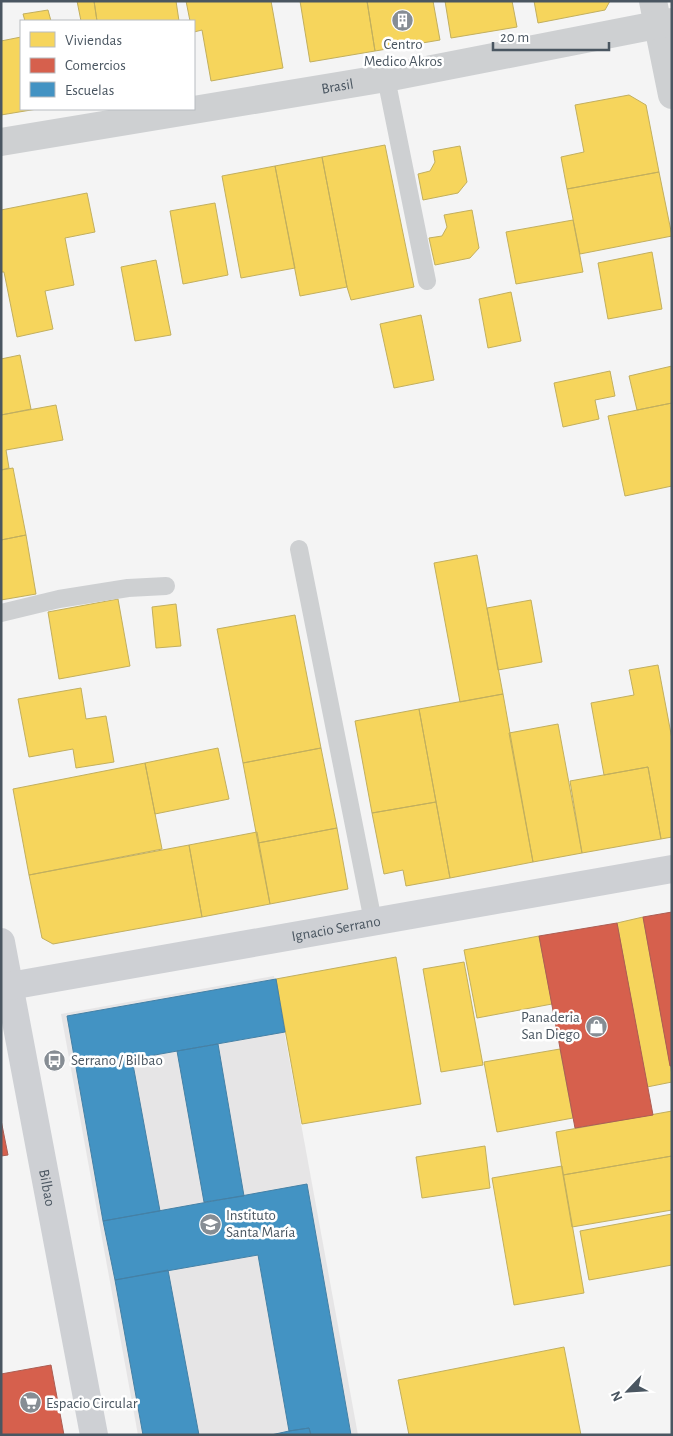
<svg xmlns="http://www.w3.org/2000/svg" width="673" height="1436" font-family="'Alegreya Sans',sans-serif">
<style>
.education{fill:#e6e5e6}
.homes{fill:#f6d55c;stroke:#c2af5e}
.shops{fill:#d6604d;stroke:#ac5d53}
.schools{fill:#4393c3;stroke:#4581a6}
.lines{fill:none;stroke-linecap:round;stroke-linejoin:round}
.lane{stroke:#ced0d2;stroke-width:18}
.street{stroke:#ced0d2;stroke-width:28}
.secondary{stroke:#ced0d4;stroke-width:28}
.labels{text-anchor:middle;stroke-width:5;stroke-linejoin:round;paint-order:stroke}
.poi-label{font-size:15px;fill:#4a5661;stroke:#fff;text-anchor:start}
.street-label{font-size:15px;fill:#4a5661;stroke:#fff}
</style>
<rect width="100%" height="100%" fill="#f4f4f4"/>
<path class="education" d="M274 976 358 1435H138L61 1014Z"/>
<path class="homes" d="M77 1H94L97 21H81Z
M94 1H176L179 21H97Z
M186 1H271L283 68 211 81 202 30 194 32V21H190Z
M300 1H367L375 51 310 62Z
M367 1H433L440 40 375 51Z
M445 1H512L517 27 451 38Z
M534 1H610L605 10 538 23Z
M48 10 51 21H25L23 14Z
M21 37V109H37L1 115V41Z
M629 95 646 105 659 172 567 189 561 157 584 152 575 105Z
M385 145 414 287 351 300 347 287 322 157Z
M460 146 467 182 458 193 423 200 418 174 430 171 435 162 433 151Z
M322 157 347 287 300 296 275 166Z
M275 166 295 268 241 278 222 176Z
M659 172 672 236 580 254 567 189Z
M87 193 95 232 65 238 74 285 45 291 53 329 17 337 4 272H1V210Z
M215 203 228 275 183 284 170 211Z
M472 210 479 248 470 258 435 265 429 238 442 236 447 227 444 215Z
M573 220 583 272 516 284 506 232Z
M652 252 662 309 608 319 598 263Z
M156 260 171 335 135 341 121 267Z
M511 292 521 341 488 348 479 299Z
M421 315 434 380 394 388 380 324Z
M20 355 31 409 1 415V359Z
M672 366V403L637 410 629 376Z
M610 371 615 396 595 400 599 419 563 427 554 383Z
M672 403V486L625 496 608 416Z
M56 405 63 440 6 450 9 468 1 470V415Z
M13 468 26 535 1 540V470Z
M26 535 36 594 1 600V540Z
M477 555 503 694 460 702 434 563Z
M118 599 130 666 59 679 48 612Z
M531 600 542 662 498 670 487 608Z
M176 604 181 646 156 648 152 607Z
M295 615 321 748 243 763 217 629Z
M658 665 672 739V837L661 839 648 767 604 775 591 703 634 695 629 670Z
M81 688 86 719 106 716 114 762 76 768 73 749 29 757 18 699Z
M503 694 533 862 450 878 419 709Z
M419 709 436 802 372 813 355 721Z
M558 724 582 853 533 862 509 733Z
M218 748 229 799 155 814 145 763Z
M321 748 337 828 258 843 243 763Z
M145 763 162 849 29 875 13 789Z
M648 767 661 839 582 853 570 781Z
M436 802 450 878 406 886 403 870 384 874 372 813Z
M337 828 348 889 270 904 258 843Z
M257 832 270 904 202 917 189 845Z
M189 845 202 917 53 944 42 938 29 875Z
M643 917 672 1075V1082L647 1087 617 923Z
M539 936 552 1004 477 1018 464 950Z
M396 957 421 1104 302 1124 276 979Z
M464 962 483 1065 441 1072 423 969Z
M560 1049 573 1118 497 1132 484 1062Z
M672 1111V1156L563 1175 556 1132Z
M485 1146 490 1188 422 1198 416 1157Z
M672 1156V1210L572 1227 563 1175Z
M562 1166 584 1293 514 1305 492 1178Z
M672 1214V1265L589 1280 580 1231Z
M564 1347 581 1435H409L398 1380Z"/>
<path class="shops" d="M672 912V1066H670L643 917Z
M617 923 653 1115 575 1128 539 936Z
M1 1120 8 1155 1 1156Z
M51 1365 64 1435H1V1374Z"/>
<path class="schools" d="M276 979 285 1032 132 1059 160 1211 103 1221 67 1016Z
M218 1044 244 1196 204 1202 177 1051Z
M307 1184 351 1435H311L309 1428 289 1431 258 1255 115 1280 103 1221Z
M168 1270 199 1435H143L115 1280Z
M309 1428 311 1435H271L289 1431Z"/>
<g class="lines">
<path class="lane" d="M386 78 427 281
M299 549 373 921
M1 613 59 599 128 588 166 586"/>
<g class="street">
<path d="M653 1 672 95"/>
<path id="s1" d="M1 142 386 78 672 22"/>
</g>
<g class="secondary">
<path id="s2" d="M1 942 94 1435"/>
<path id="s3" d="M10 986 672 869"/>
</g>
</g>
<defs>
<symbol id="building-disc" viewBox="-11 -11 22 22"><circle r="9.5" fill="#868d94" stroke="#fff"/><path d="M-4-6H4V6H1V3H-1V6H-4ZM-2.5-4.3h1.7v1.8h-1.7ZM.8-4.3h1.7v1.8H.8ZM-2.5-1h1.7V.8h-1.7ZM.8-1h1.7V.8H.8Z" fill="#fff"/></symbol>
<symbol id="shop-disc" viewBox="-11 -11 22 22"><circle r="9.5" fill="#868d94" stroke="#fff"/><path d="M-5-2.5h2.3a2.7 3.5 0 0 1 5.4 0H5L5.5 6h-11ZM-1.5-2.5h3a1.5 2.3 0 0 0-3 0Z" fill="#fff"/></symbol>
<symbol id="bus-disc" viewBox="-11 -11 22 22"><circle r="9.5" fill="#868d94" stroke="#fff"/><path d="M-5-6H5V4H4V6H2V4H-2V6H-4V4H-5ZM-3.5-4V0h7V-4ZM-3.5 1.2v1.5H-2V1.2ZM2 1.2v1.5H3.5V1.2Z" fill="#fff"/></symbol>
<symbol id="school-disc" viewBox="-11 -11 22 22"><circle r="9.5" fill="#868d94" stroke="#fff"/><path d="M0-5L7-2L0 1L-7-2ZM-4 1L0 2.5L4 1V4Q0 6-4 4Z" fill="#fff"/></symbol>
<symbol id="supermarket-disc" viewBox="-11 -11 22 22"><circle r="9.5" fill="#868d94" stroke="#fff"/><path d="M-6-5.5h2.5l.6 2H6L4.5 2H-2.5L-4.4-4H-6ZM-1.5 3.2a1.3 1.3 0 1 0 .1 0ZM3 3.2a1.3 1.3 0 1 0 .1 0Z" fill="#fff"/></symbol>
</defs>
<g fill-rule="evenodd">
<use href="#building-disc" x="390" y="8" width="25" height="25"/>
<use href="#shop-disc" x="584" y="1014" width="25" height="25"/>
<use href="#bus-disc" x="42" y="1048" width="25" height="25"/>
<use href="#school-disc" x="198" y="1212" width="25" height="25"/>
<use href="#supermarket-disc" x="18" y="1390" width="25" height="25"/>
</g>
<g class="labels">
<g class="poi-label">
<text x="403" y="49" text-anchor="middle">Centro<tspan x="403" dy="17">Medico Akros</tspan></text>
<text x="580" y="1022" text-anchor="end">Panaderia<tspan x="580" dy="17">San Diego</tspan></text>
<text x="71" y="1065">Serrano / Bilbao</text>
<text x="226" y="1220">Instituto<tspan x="226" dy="17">Santa María</tspan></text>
<text x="46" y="1408">Espacio Circular</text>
</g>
<g class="street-label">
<text dy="5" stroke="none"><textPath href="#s1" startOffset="341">Brasil</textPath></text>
<text dy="5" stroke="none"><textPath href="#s3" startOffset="331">Ignacio Serrano</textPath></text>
<text dy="5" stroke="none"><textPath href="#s2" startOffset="250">Bilbao</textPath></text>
</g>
</g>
<rect width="673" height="1436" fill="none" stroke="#4a5661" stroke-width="5"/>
<rect x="20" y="20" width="175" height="90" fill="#ffffff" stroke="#b7bbc0"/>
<rect x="30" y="32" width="25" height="15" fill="#f6d55c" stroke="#b7bbc0"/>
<text x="65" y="45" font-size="15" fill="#4a5661">Viviendas</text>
<rect x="30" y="58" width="25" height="15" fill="#d6604d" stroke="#b7bbc0"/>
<text x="65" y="70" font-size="15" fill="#4a5661">Comercios</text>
<rect x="30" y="82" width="25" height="15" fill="#4393c3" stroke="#b7bbc0"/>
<text x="65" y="95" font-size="15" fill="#4a5661">Escuelas</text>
<g transform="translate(628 1391) rotate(245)" stroke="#ffffff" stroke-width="4" paint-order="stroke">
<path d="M0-4L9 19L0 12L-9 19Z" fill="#4a5661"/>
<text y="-8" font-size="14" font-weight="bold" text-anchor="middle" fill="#4a5661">N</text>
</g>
<path d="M493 42v8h116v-8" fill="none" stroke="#4a5661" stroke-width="2.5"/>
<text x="500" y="42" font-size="15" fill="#4a5661" stroke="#ffffff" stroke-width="4" paint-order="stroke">20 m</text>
</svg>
